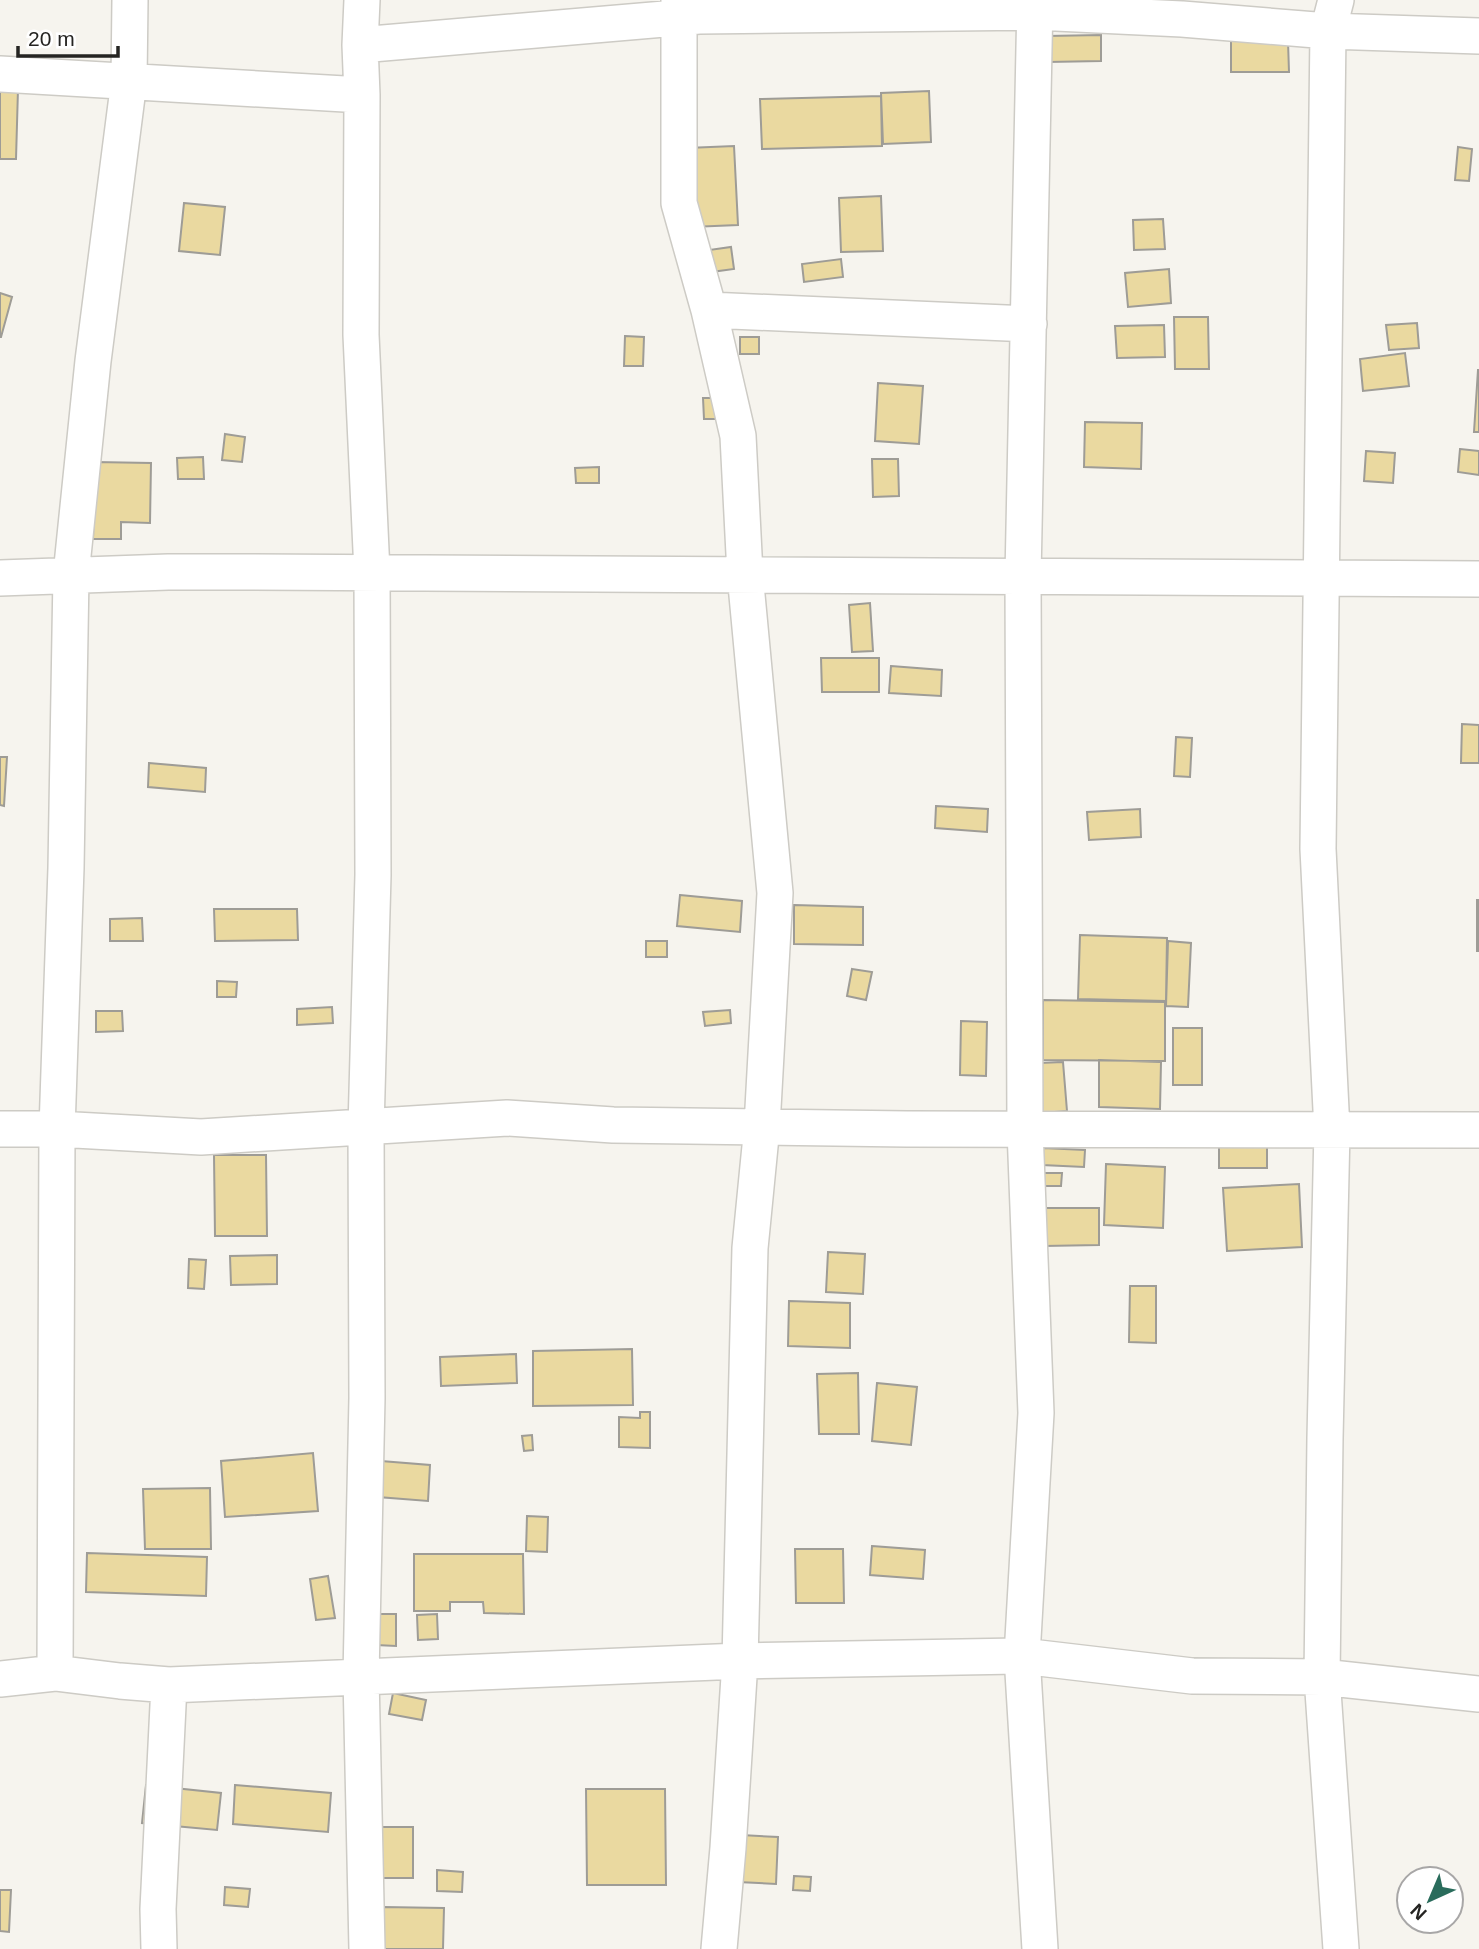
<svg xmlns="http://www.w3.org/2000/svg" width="1479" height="1949" font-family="Helvetica,sans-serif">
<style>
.building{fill:#ead9a0;stroke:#9e9c96;stroke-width:2}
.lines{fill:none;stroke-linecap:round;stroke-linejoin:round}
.minor-casing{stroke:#cdcbc5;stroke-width:38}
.minor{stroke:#fff;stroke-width:35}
</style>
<rect width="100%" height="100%" fill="#f6f4ee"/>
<path class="building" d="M1101 35V61L1048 62 1047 36Z
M1231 41H1288L1289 72H1231Z
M0 88 18 89 16 159H0Z
M929 91 931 142 883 144 881 93Z
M881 96 882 146 762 149 760 99Z
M734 146 738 225 691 227 687 148Z
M1458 147 1472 149 1469 181 1455 180Z
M881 196 883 251 841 252 839 198Z
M184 203 225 207 220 255 179 251Z
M1163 219 1165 249 1134 250 1133 220Z
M731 247 734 269 711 272 709 250Z
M841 259 843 277 804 282 802 264Z
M1169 269 1171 303 1128 307 1125 273Z
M0 293 12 297 1 337H0Z
M1174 317H1208L1209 369H1175Z
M1417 323 1419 348 1389 350 1386 325Z
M1164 325 1165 357 1117 358 1115 326Z
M625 336 644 337 643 366H624Z
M740 337H759V354H740Z
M1405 353 1409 386 1363 391 1360 359Z
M1478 370H1479V432H1474Z
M878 383 923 386 919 444 875 441Z
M703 398H716V419H704Z
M1085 422 1142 423 1141 469 1084 467Z
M225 434 245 437 242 462 222 460Z
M1460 449 1479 451V475L1458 472Z
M1366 451 1395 453 1393 483 1364 481Z
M203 457 204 479H178L177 458Z
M872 459H898L899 496 873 497Z
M95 462 151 463 150 523 121 522V539H93Z
M599 467V483H576L575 468Z
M870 603 873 651 852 652 849 605Z
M821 658H879V692H822Z
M891 666 942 670 941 696 889 693Z
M1462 724 1479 725V763H1461Z
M1176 737 1192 738 1190 777 1174 776Z
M0 757H7L4 806 0 805Z
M149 763 206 768 205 792 148 787Z
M936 806 988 809 987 832 935 828Z
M1140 809 1141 837 1089 840 1087 812Z
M680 895 742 901 740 932 677 926Z
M1477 900H1479V951H1477Z
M794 905 863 907V945L794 944Z
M214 909H297L298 940 215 941Z
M142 918 143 941H110V919Z
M1080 935 1167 938 1166 1001 1078 999Z
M646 941H667V957H646Z
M1168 941 1191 943 1188 1007 1166 1006Z
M852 969 872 972 866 1000 847 996Z
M217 981 237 982 236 997H217Z
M1043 1000 1165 1002V1061L1043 1060Z
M332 1007 333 1023 297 1025V1009Z
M730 1010 731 1023 705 1026 703 1012Z
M96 1011H122L123 1031 96 1032Z
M961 1021 987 1022 986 1076 960 1075Z
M1173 1028H1202V1085H1173Z
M1099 1060 1161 1062 1160 1109 1099 1107Z
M1063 1062 1067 1111 1042 1113 1039 1063Z
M1219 1147H1267V1168H1219Z
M1043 1148 1085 1150 1084 1167 1042 1165Z
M214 1155H266L267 1236H215Z
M1106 1164 1165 1167 1163 1228 1104 1225Z
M1039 1173H1062L1061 1186H1038Z
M1299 1184 1302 1247 1227 1251 1223 1188Z
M1043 1208H1099V1245L1044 1246Z
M828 1252 865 1254 863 1294 826 1292Z
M277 1255V1284L231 1285 230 1256Z
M189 1259 206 1260 204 1289 188 1288Z
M1130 1286H1156V1343L1129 1342Z
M789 1301 850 1303V1348L788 1346Z
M632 1349 633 1405 533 1406V1351Z
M516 1354 517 1383 441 1386 440 1357Z
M858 1373 859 1434H819L817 1374Z
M877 1383 917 1387 911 1445 872 1441Z
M640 1412H650V1448L619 1447V1417L640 1418Z
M532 1435 533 1450 524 1451 522 1436Z
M313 1453 318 1511 225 1517 221 1461Z
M381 1461 430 1465 428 1501 378 1497Z
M210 1488 211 1549H145L143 1489Z
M527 1516 548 1517 547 1552 526 1551Z
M872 1546 925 1550 923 1579 870 1575Z
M795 1549H843L844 1603H796Z
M87 1553 207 1557 206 1596 86 1592Z
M414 1554H523L524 1614 484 1613 483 1602H450V1611H414Z
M328 1576 335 1618 316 1620 310 1579Z
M376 1614H396V1646L376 1645Z
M437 1614 438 1639 418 1640 417 1615Z
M393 1693 426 1700 422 1720 389 1714Z
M146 1785 221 1793 217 1830 142 1823Z
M235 1785 331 1793 328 1832 233 1824Z
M586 1789H665L666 1885H587Z
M366 1827H413V1878H366Z
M741 1835 778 1837 776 1884 738 1882Z
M437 1870 463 1872 462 1892 437 1891Z
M794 1876 811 1877 810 1891 793 1890Z
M225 1887 250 1889 248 1907 224 1905Z
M0 1890H11L9 1932 0 1931Z
M383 1907 444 1908 443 1949H383Z"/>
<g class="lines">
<defs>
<path id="minor" d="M362 0 360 45 362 95 361 335 372 572 373 875 366 1128 367 1398 361 1676 367 1949
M679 0V203L709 310 738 436 745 574 775 893 762 1126 750 1248 740 1661 728 1848 719 1949
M1035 0 1023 576 1025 1130 1036 1413 1022 1656 1040 1949
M1336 0 1328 31 1318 849 1332 1130 1325 1438 1322 1677 1341 1949
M360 45 699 16 1035 12 1182 19 1328 31 1479 36
M0 74 362 95
M709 310 1029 324
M0 578 168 572H247L1479 579
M0 1129H57L201 1137 507 1118 613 1125 907 1129 1479 1130
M55 1673 57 1129 66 868 71 575 93 361 129 81 130 0
M0 1679 55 1673 120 1681 169 1685 740 1661 1022 1656 1192 1676 1322 1677 1479 1694
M159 1949 158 1909 169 1685"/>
</defs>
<use href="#minor" class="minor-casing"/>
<use href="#minor" class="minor"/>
</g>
<g transform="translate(1430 1900) rotate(224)"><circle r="33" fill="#ffffff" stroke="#a8a7a7" stroke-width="2"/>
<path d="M0-5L12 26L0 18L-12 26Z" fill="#2a6c5c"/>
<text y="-10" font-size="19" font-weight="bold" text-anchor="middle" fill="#252422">N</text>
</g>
<path d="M18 46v10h100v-10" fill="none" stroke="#252422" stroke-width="3.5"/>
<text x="28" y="46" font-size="21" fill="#252422" stroke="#ffffff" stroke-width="5" paint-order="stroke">20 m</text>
</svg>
